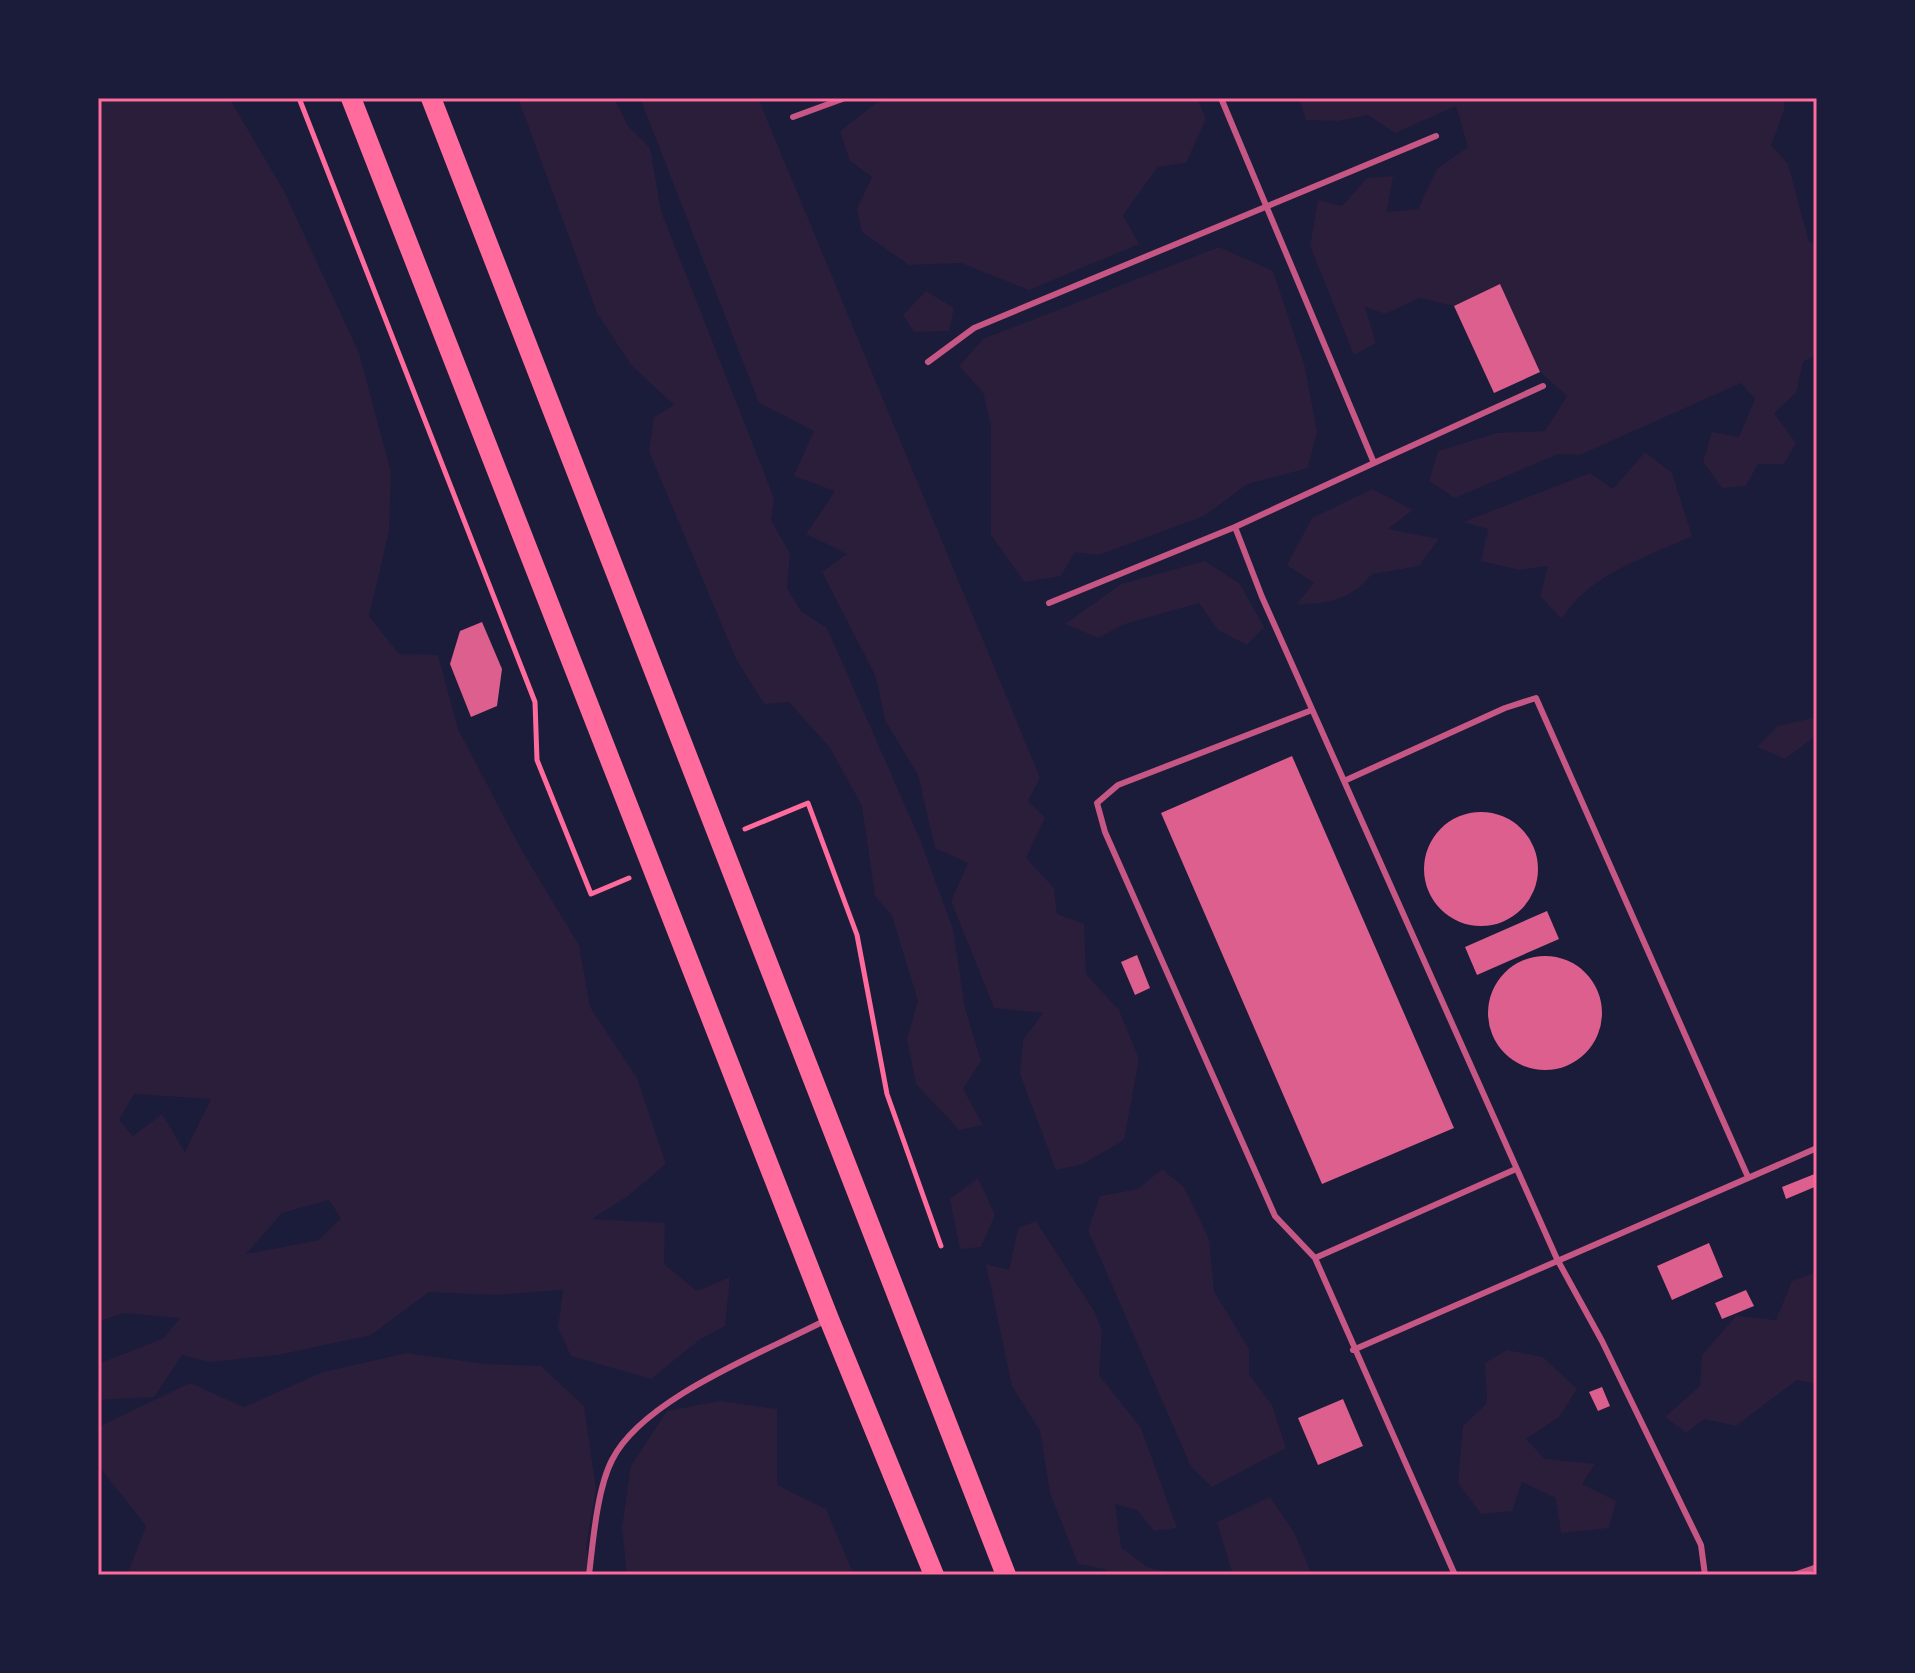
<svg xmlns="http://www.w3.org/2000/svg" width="1915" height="1673" font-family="Montserrat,sans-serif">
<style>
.green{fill:#2a1e3b;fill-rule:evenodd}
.building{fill:#dd5f8e}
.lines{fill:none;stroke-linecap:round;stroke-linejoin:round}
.path{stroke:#ff6b9d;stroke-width:5}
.service{stroke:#c65784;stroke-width:6}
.primary{stroke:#ff6b9d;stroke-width:20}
.neatline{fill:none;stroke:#ff6b9d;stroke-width:3}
</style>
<rect width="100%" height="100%" fill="#1b1b3a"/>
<path class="green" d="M98 98H229L284 191 359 353 391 472 389 531 369 616 399 654 438 655 458 729 522 851 579 945 590 1007 637 1078 666 1164 628 1196 592 1219 665 1223 664 1264 697 1291 730 1277 725 1326 699 1340 651 1379 571 1356 558 1328 563 1290 495 1295 429 1292 371 1335 278 1355 209 1362 182 1355 154 1397 98 1400V1364L164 1338 180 1318 123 1313 98 1322ZM134 1094 211 1099 185 1152 162 1114 133 1136 119 1120ZM329 1200 341 1218 319 1240 246 1254 282 1213Z
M518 98H614L628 126 650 148 661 211 774 498 771 520 790 554 787 588 801 611 827 628 921 842 953 929 965 1008 981 1061 963 1089 983 1125 959 1130 916 1084 907 1039 918 1001 892 916 875 896 862 806 830 748 789 702 764 704 736 659 649 451 654 417 674 405 631 365 597 313Z
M640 98H758L1010 705 1040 778 1028 801 1045 818 1026 858 1054 888 1057 914 1084 924 1086 974 1119 1010 1139 1059 1124 1140 1083 1164 1056 1170 1020 1074 1023 1040 1043 1013 994 1008 951 901 968 863 935 848 918 775 885 720 876 677 822 572 847 554 806 534 835 491 794 476 814 431 759 403Z
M892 98H1197L1206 119 1186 163 1158 167 1123 215 1139 244 1029 290 961 263 909 265 862 232 857 209 872 177 850 161 840 131 875 104Z
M1299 98H1784V111L1771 145 1788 164 1809 242 1817 245V354L1803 362 1796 393 1774 413 1796 443 1784 464H1758L1746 486 1722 488 1703 462 1712 432 1739 437 1755 399 1741 383 1580 455 1558 454 1455 498 1429 481 1438 451 1497 433 1545 431 1567 396 1540 372 1500 284 1454 306 1420 298 1385 314 1365 307 1376 343 1354 355 1310 246 1318 200 1342 206 1367 178 1393 176 1387 212 1418 209 1437 169 1468 147 1456 106 1395 133 1368 115 1338 121 1306 120Z
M1219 247 1273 271 1305 367 1317 432 1308 468 1248 484 1204 516 1099 555 1075 552 1061 576 1024 582 991 535V426L983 392 959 366 983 339Z
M926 291 954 308 949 331 914 332 903 315Z
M1645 452 1672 473 1692 536C1648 557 1588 574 1562 619L1540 596 1548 566 1519 570 1481 561 1488 529 1463 522 1590 473 1613 489Z
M1372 489 1413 510 1388 529 1439 539 1419 566 1372 574C1351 600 1328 604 1297 604L1314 583 1287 565 1312 518Z
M1205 561 1240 584 1264 627 1247 645 1218 630 1199 603 1125 624 1098 638 1065 624 1121 584Z
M1817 717V735L1785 759 1757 747 1778 726Z
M1162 1169 1184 1187 1209 1239 1214 1291 1249 1349V1374L1272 1405 1286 1448 1212 1487 1191 1467 1088 1230 1100 1196 1138 1189Z
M978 1178 995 1215 981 1247 960 1249 950 1199Z
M1036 1221 1094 1311 1102 1331 1099 1375 1141 1428 1177 1528 1154 1531 1137 1510 1115 1504 1121 1547 1147 1567 1181 1575H1110L1104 1569 1078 1564 1050 1493 1040 1431 1012 1386 986 1264 1009 1270 1018 1228Z
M1817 1272V1384L1797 1380 1736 1426 1704 1419 1686 1433 1665 1417 1700 1386 1702 1355 1736 1316 1776 1320 1792 1281Z
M1507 1350 1543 1357 1577 1389 1559 1417 1526 1439 1545 1459 1595 1464 1582 1484 1616 1501 1609 1528 1561 1533 1556 1498 1522 1482 1512 1511 1481 1514 1458 1483 1463 1426 1487 1403 1485 1363Z
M407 1353 486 1364 541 1366 584 1406 596 1489 586 1547 591 1575H127L146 1526 98 1465V1427L190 1383 244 1407 323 1372Z
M720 1401 777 1409V1485L826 1509 854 1575H627L622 1527 631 1466 667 1411Z
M1270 1497 1294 1532 1312 1575H1233L1217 1522Z"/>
<path class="building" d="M1500 284 1540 372 1494 393 1454 306Z
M482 622 502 669 497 706 471 717 450 664 460 631Z
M1292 756 1454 1128 1322 1184 1161 813Z
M1424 869a57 57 0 1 1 114 0a57 57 0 1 1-114 0Z
M1547 911 1559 939 1477 975 1465 947Z
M1137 955 1150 988 1135 995 1121 962Z
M1488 1013a57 57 0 1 1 114 0a57 57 0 1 1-114 0Z
M1817 1173V1186L1786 1199 1782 1187Z
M1709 1243 1723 1277 1672 1300 1657 1266Z
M1746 1290 1754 1306 1722 1319 1715 1303Z
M1602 1387 1610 1406 1598 1411 1589 1392Z
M1343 1399 1363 1446 1318 1465 1298 1418Z"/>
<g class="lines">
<path class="path" d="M299 98 535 702 537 760 591 894 629 878
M745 829 808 803 857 935 887 1094 941 1246"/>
<path class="service" d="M1221 98 1374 463 1235 527 1262 597 1557 1259 1602 1341 1701 1545 1705 1575
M793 117 845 98
M928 362 974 328 1436 136
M1374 463 1543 386
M1049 603 1235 527
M1312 710 1118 785 1097 803 1105 832 1275 1216 1315 1258 1455 1575
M1344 781 1505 708 1536 698 1748 1177
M1315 1258 1516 1169
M1353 1350 1817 1148
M589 1575C593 1542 597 1489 612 1460 643 1398 765 1352 826 1320
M1794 1575 1817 1567"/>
<path class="primary" d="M351 98 829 1319 934 1575
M431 98 1006 1575"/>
</g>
<rect width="1915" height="1673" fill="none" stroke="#1b1b3a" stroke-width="200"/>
<rect x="100" y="100" width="1715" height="1473" class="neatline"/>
</svg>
